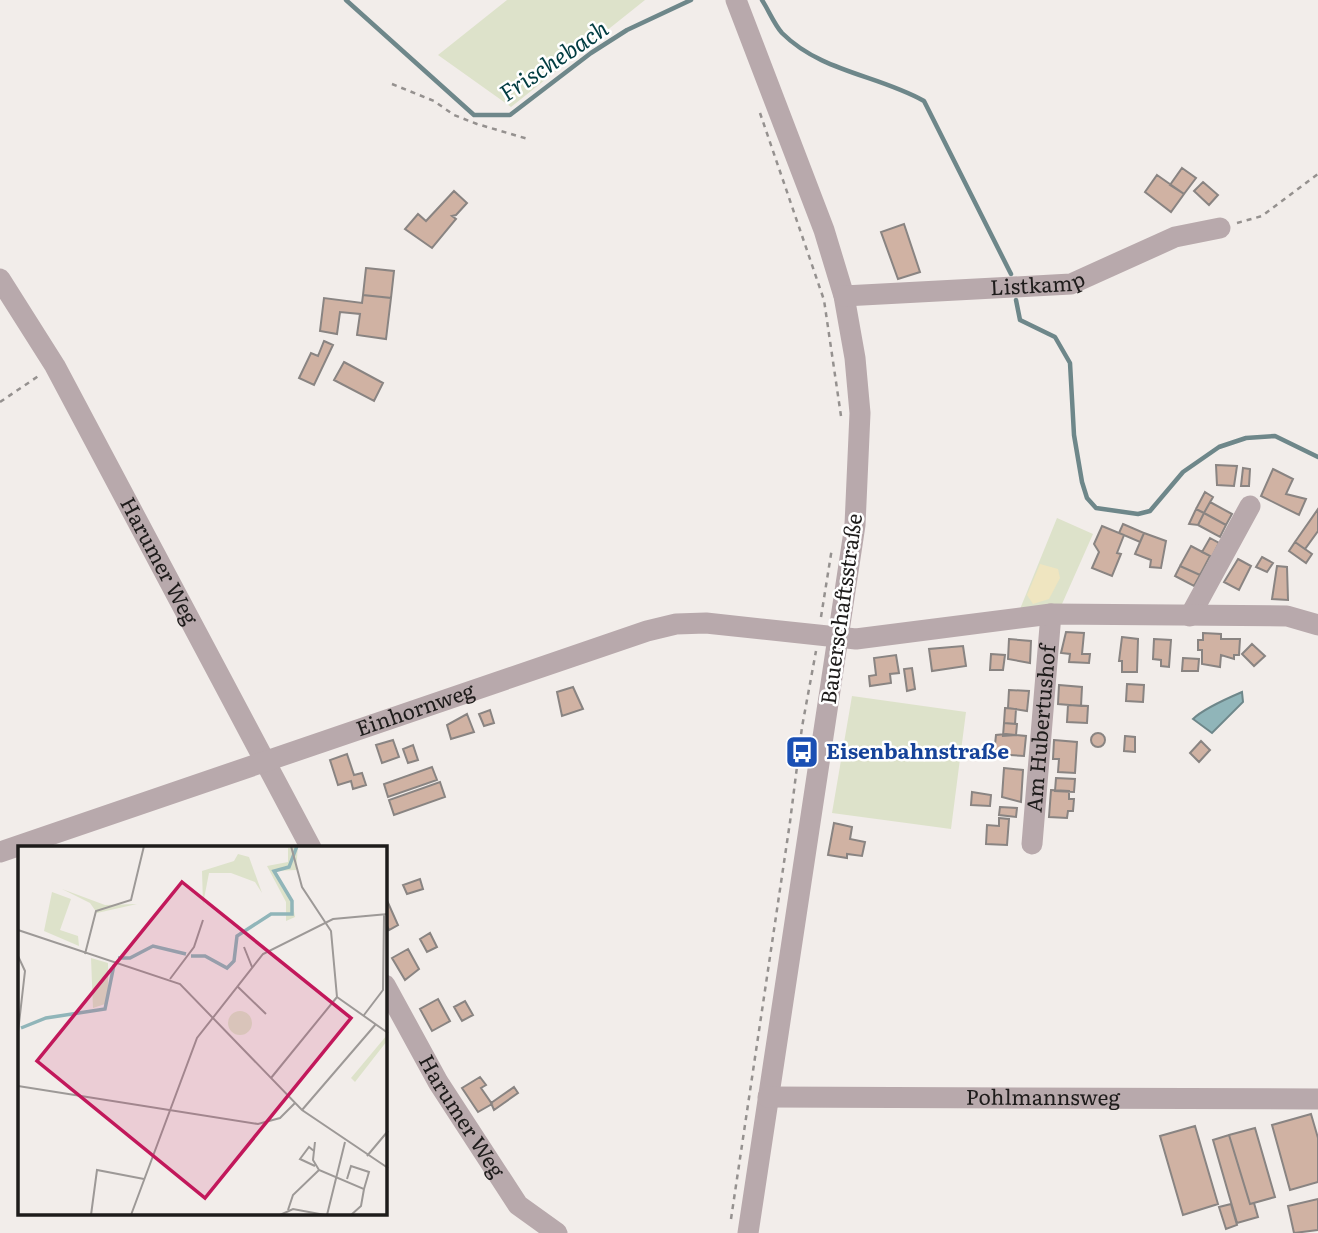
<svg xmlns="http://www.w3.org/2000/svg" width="1318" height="1233" font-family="Literata,serif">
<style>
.green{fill:#dde2ca}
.sand{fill:#efe5c0}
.water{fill:#90b5b9;stroke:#6e878a;stroke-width:2}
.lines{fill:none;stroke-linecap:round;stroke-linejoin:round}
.stream{stroke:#6e878a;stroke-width:4.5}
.building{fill:#d0b2a3;stroke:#898482;stroke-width:2}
.path{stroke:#95918f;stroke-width:2.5;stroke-dasharray:5 5;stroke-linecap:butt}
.minor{stroke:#b8a9ac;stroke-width:21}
.labels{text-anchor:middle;stroke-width:5;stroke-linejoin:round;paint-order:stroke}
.street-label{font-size:21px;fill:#1e1c1b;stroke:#fff}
.transit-label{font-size:21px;font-weight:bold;fill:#164399;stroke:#fff;text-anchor:start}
.water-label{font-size:23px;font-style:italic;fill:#003c41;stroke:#fff}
.inset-river{fill:none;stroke:#90b5b9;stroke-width:3.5}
.inset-road{fill:none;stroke:#9d9997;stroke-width:2}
.view{fill:#c2185b;fill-opacity:0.15;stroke:#c2185b;stroke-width:3.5}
.inset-edge{fill:none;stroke:#1e1c1b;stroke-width:3.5}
</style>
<rect width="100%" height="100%" fill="#f2edea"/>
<path class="green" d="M507 0H645L511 107 438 55Z
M1057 518 1093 534 1062 604 1020 609Z
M852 696 966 712 951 829 832 813Z"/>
<path class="sand" d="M1040 564 1058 569 1060 578 1049 599 1033 604 1027 595Z"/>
<path class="water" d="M1242 692 1243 702 1212 733 1193 719C1203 709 1228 698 1242 692Z"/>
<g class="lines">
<path class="stream" d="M346 0 474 115H510L591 53 627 30 691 0
M762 0C769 11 774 24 782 33 821 72 878 75 924 101L1011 274
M1016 300 1020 320 1055 337 1070 363 1074 435 1082 482 1087 498 1096 508 1138 514 1150 511 1183 472 1219 447 1246 438 1275 436 1318 457"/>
</g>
<path class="building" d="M1182 168 1196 178 1184 194 1170 185Z
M1157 175 1184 194 1171 212 1145 192Z
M1203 182 1218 195 1209 205 1194 191Z
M454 191 467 203 456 215 452 216 456 219 432 248 405 229 418 214 426 221Z
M904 224 920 272 898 279 881 232Z
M366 268 394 271 391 298 363 295Z
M363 295 391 298 386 339 357 335 360 314 340 312 337 334 320 331 324 298 362 303Z
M324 341 333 345 314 385 299 378 311 353 318 356Z
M344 362 383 383 374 401 334 380Z
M1216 465 1237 466 1234 486 1217 485Z
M1243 468 1250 469 1249 486H1241Z
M1273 469 1293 479 1286 494 1306 499 1299 515 1261 496Z
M1205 492 1213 497 1204 513 1196 509Z
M1210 502 1232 514 1226 525 1204 513Z
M1196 509 1204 513 1198 525 1189 524Z
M1318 509V531L1305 549 1295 542Z
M1204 513 1226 525 1220 537 1198 525Z
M1123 524 1144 533 1140 542 1119 533Z
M1102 526 1124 535 1117 553 1121 554 1112 576 1092 568 1099 552 1094 544Z
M1144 533 1166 541 1161 568 1150 567 1151 560 1135 554Z
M1210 538 1219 543 1212 557 1202 552Z
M1295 542 1312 554 1306 563 1289 551Z
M1191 546 1210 556 1200 575 1180 566Z
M1262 557 1273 563 1267 572 1256 567Z
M1238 559 1251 566 1239 590 1224 582Z
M1180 566 1200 575 1194 586 1175 576Z
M1277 566 1287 567 1288 600 1272 599Z
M1066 632 1084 633 1082 654H1090L1089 663 1069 662 1070 654 1061 653Z
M1203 633 1221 634V639H1240L1239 655H1234V659L1221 655 1220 667 1202 664V650H1198V640H1203Z
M1122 637 1138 639 1137 672H1122V661H1119Z
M1009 639 1031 641 1030 663 1008 659Z
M1154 639 1171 640 1169 667 1161 666V660L1153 659Z
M1252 644 1265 656 1254 666 1242 654Z
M963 646 966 666 932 671 929 649Z
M991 654 1005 655 1003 670H990Z
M896 655 899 673 890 674 891 683 870 686 869 676 876 675 874 658Z
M1183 658 1199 659 1198 671H1182Z
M912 668 915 689 907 691 904 669Z
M1127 684 1144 685 1143 702 1126 701Z
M1059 685 1082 687 1081 706 1058 704Z
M573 687 583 709 562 716 557 692Z
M1009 690 1029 691 1027 711 1008 708Z
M1068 705 1088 706 1087 723 1067 722Z
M1005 708 1016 709 1015 724 1004 723Z
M490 710 494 723 484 726 479 714Z
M467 714 474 732 451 739 447 725Z
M1004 723 1017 724 1016 735 1003 736Z
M1091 740a7 7 0 1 1 14 0a7 7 0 1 1-14 0Z
M1006 734 1026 736 1024 756 994 754 996 735Z
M1125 736 1135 737V752L1124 751Z
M393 740 399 757 382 763 376 745Z
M1054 740 1077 742 1075 773 1058 772 1059 759H1053Z
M1201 741 1210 750 1199 762 1190 753Z
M413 745 418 760 408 763 403 749Z
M347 754 354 775 362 773 366 785 353 789 351 781 338 785 330 760Z
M432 767 437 780 388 797 384 784Z
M1004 768 1023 770 1021 802 1002 797Z
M1056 778 1075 779 1074 792 1055 791Z
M440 782 445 797 394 815 389 800Z
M1051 790 1069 791V799H1074L1073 811H1068L1067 818 1049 817Z
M972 792 991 795 990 806 971 805Z
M1000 807 1017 808 1016 817 999 815Z
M999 818 1009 819 1007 845 986 844 987 825 999 826Z
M834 823 852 827 850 839 865 842 862 856 847 854V858L828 855Z
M420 879 423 889 407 894 403 885Z
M385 896 398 925 389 930 385 922Z
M430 933 437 947 427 952 420 939Z
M408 949 419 969 405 980 392 958Z
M438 999 450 1021 432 1031 420 1009Z
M465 1001 473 1015 462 1021 454 1007Z
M480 1077 486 1085 481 1088 492 1104 478 1112 462 1088Z
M514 1087 518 1093 494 1110 491 1103Z
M1311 1114 1318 1138V1182L1290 1190 1272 1125Z
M1195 1126 1218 1204 1183 1215 1160 1136Z
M1255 1128 1275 1197 1250 1204 1229 1135Z
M1229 1135 1250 1204 1254 1203 1258 1217 1237 1223 1213 1140Z
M1318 1199V1230L1294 1233 1288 1206Z
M1231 1204 1237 1225 1226 1229 1219 1207Z"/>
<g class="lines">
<path class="path" d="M392 84 434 101 454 115 477 124 528 139
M760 113 824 300 841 416
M1237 223 1262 216 1318 174
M0 402 40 375
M821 617 832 548
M731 1219 790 822 802 727 816 651"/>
<g class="minor">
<path d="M736 0 824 230 844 296 855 358 860 413 855 525 748 1233"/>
<path id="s1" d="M0 279 55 366 311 848"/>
<path id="s2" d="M844 296 1071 284 1175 237 1220 228"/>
<path d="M1190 616 1250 506"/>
<path id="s3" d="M1032 844 1051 614"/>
<path id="s4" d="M0 852 647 631 676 624 706 623 856 639 1051 614 1287 616 1318 625"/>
<path id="s5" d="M385 985 438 1082 518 1205 557 1233"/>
<path id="s6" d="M768 1097 1318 1099"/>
</g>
</g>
<defs>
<symbol id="bus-square" viewBox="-11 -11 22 22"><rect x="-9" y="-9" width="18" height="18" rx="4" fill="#1a4fb4" stroke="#fff"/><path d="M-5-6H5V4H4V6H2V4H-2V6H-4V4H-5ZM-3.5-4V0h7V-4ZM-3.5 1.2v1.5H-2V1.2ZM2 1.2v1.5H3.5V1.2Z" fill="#fff"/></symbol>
</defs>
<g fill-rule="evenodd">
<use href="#bus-square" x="783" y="733" width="38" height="38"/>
</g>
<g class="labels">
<g class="street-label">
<text dy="7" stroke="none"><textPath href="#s2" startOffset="194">Listkamp</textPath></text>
<text dy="7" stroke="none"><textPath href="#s1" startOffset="324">Harumer Weg</textPath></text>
<text transform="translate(842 609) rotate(-82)" y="7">Bauerschaftsstraße</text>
<text dy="7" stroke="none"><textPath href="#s4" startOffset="439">Einhornweg</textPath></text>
<text dy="7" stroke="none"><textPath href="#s3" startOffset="116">Am Hubertushof</textPath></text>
<text dy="7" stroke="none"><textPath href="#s6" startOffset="275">Pohlmannsweg</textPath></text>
<text dy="7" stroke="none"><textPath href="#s5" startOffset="152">Harumer Weg</textPath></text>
</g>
<g class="transit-label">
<text x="826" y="759">Eisenbahnstraße</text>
</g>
<g class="water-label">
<text transform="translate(554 61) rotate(-34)" y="8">Frischebach</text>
</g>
</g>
<g transform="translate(18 846)">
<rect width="369" height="369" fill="#f2edea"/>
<path d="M280 0 278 24 256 25 274 54 277 71 268 75V56L249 20 270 16V2ZM220 8 231 11 244 47 237 36 213 27H191L185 58 184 25 216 15ZM44 43 87 59 119 58 79 67 72 57ZM34 46 53 53 42 84 60 90 61 100 26 85ZM73 112 90 117V157L75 162ZM210 177a12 12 0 1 1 24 0a12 12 0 1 1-24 0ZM369 189V195L337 236 333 232Z" fill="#dde2ca"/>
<path class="inset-river" d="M173 110H187L209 122 216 115 219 90 253 68H274V55L256 25 271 21 279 0M100 112H112L135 100 168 108M3 182 28 172 87 163 96 119"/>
<path class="inset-road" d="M273 0 284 41 313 85 319 151 370 187M0 84 162 138 284 264 370 322M226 101 234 121M67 108 78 65 113 54 126 0M0 110 7 125 0 186M152 133 176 101 185 74M219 140 248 168M346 169 365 144 366 69M253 232 319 151M0 240 240 278 262 272 277 257M284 264 358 178M297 296 295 314 301 324 346 343 343 360 333 369M296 305 291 301 282 313 297 320M349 310 370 285M329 333 333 320 351 326 346 343M270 364 275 349 301 324M73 369 79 324 126 333M113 369 179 192 245 108 315 73 370 68M262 369 275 363 307 369M309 369 327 296"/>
<path class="view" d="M164 36 333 172 187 352 19 215Z"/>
<rect width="369" height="369" class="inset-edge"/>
</g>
</svg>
